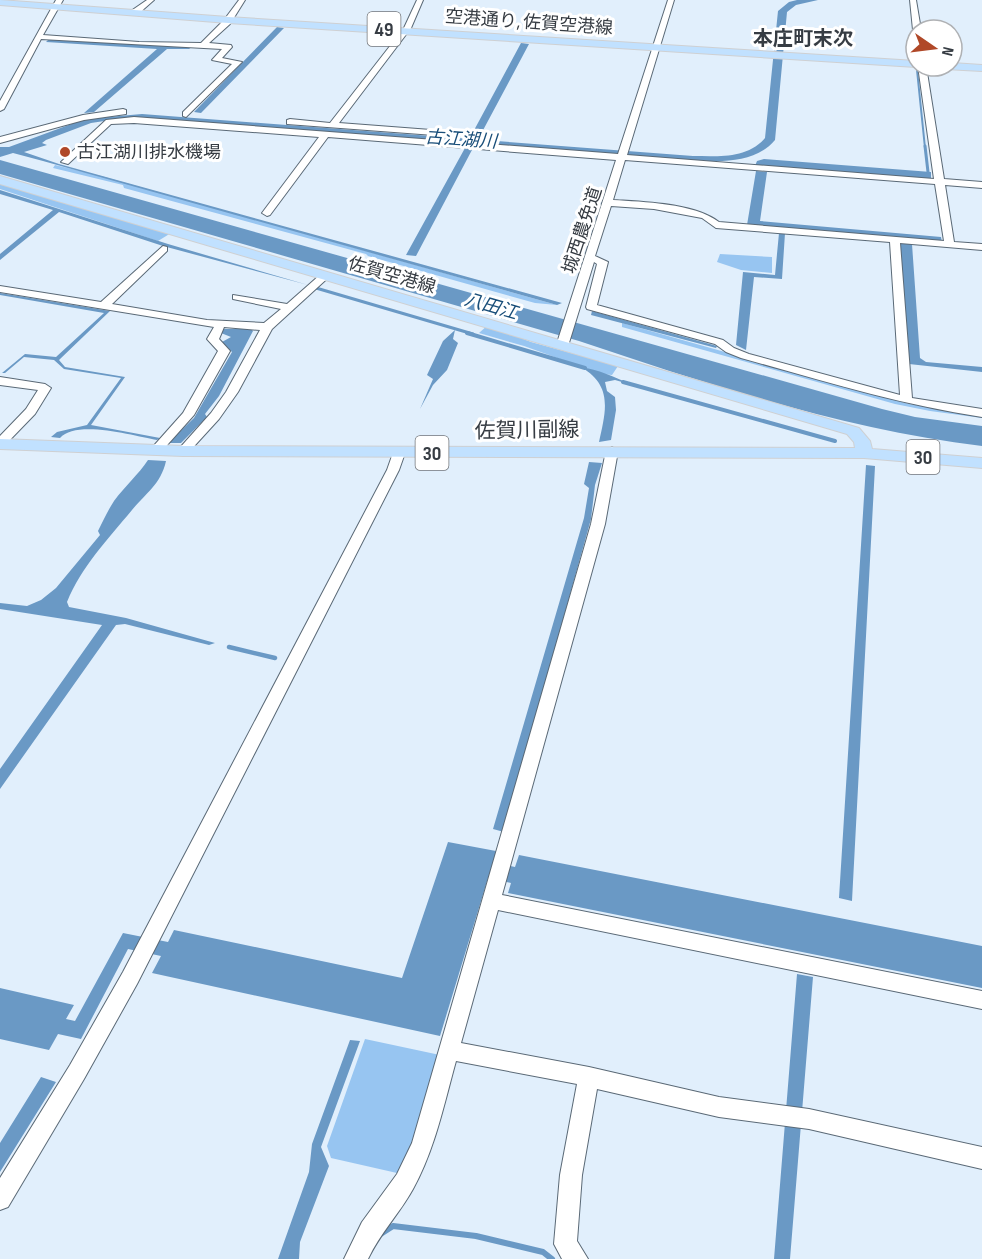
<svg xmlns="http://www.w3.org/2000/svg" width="982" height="1259" font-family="'Sofia Sans Condensed','Noto Sans JP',sans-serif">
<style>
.green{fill:#97c5f1}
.water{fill:#6a99c5}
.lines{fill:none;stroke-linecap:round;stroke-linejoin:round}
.stream-far4{stroke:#6a99c5;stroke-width:2}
.stream-far3{stroke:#6a99c5;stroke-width:3}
.stream-far2{stroke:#6a99c5;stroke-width:4}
.stream-far1{stroke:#6a99c5;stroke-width:4.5}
.stream{stroke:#6a99c5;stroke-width:6}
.minor-casing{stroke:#5a6976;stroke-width:2}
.major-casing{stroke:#cfd0d2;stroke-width:2}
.minor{fill:#fff;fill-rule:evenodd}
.major{fill:#c1e1ff;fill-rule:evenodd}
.poi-dot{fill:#b04828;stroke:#fff;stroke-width:2}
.labels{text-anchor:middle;stroke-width:6;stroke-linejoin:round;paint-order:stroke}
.far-street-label{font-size:18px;fill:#363c43;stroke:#fff}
.far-water-label{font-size:18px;font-style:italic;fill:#194e79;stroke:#fff}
.far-poi-label{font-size:18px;fill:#363c43;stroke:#fff;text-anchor:start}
.shield{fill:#fff;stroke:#72767b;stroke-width:1.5}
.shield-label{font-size:20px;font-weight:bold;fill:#363c43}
.far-quarter-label{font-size:20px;font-weight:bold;fill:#363c43;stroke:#fff}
.street-label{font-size:21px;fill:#363c43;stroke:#fff}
</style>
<rect width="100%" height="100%" fill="#e1effc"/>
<path class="green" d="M55 165 101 176 557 305 535 303 368 256 366 254 124 188 123 185 53 168Z
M0 184 171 233 158 241 0 189Z
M720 254 772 257V273L741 270 717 262Z
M622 323 909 404 982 415V418L930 411 895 404 622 327Z
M488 325 531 342 618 366 612 375 602 374 524 346 479 333Z
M365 1039 440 1055 411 1146 397 1173 331 1158 327 1146Z"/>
<path class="water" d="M797 0H818L796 5 787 12 775 140C755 164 720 162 691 160L111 120 91 123 46 140 42 143 47 145 24 152 59 164 562 303 557 305 43 161 13 153 0 157V147H9L85 119 142 114 693 156C718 156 747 159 765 138L778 11 789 2Z
M277 27 284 28 201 113 194 112Z
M49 39 192 47 189 49H167L94 112 84 113 157 49 46 42Z
M521 43 529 44 481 134H472Z
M465 148H473L416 256 406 255Z
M764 159 931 172V179L755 166 757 161Z
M0 160 882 409 915 417 982 426V446C844 429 710 385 579 341L0 174Z
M756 171 767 172 760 221 941 237 942 242 747 225Z
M0 190 168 244 308 285 163 246 59 212 0 260V254L53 210 0 194Z
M779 233H785L782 279 754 277 746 350 736 345 743 272 775 275Z
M900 243 912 244 920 358 926 362 982 367V372L909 364Z
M0 293 110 311 59 360 65 367 125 377 91 425 160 438 157 440C135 436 76 419 60 438L51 437 57 432 87 425 121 378 64 369 54 360 24 357 5 373H2L25 354 56 357 104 313 0 295Z
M592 311 717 346 716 348 591 315Z
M224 329H251L253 331 219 396 205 414 207 417 181 443H168L194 418 232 352 222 342 231 337 221 333Z
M455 330 453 339 458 343 447 370 433 385 420 409 433 379 427 375 443 341Z
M581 367C598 370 614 376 629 384L615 380 605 382 607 391 615 397 616 410 611 440 599 442C606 410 613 386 581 367Z
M148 460 166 461C161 484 146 493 132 510 108 539 81 567 67 602L69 607 126 618 215 643 209 645 125 624 116 625 0 789V769L102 625 0 609V603L27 606 41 600 56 588 100 535 98 531C103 521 108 510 114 501 125 486 138 475 148 460Z
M589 462 602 463 595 485 591 519 504 832 493 829 584 518 589 488 584 484Z
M866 465 875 466 852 901 839 898Z
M448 842 496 851 493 862 515 867 519 855 982 946V988L508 893 511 883 488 878 440 1036 152 973 161 956 128 949 81 1039 58 1034 49 1050 0 1039V988L74 1005 66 1019 75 1021 123 933 168 942 174 930 402 978Z
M797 974 813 977 790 1259H774Z
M350 1040 360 1041 321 1147 329 1166 300 1242 299 1259H278L309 1172 312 1144Z
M41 1077 56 1082 0 1172V1143Z"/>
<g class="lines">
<path class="stream-far4" d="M917 70 925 148"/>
<path class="stream-far3" d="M925 146 928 172
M316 288 473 334"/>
<path class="stream-far2" d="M467 333 585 368
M623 382 835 441"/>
<path class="stream-far1" d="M229 647 275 658"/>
<path class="stream" d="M379 1235 393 1226 476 1236 543 1252 552 1259"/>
<defs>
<path id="minor" d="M56 0H63L43 35 139 42 201 43 224 20 239 0H245L230 24 209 43 231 45 232 47 222 58 242 62 186 117 183 116V112L232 64 212 60 222 49 41 39 4 109 0 111V101Z
M147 0H154L137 15H131V11Z
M417 0H423L411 28 339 123 431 130 434 131V135L287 124V120L290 119 330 123 404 28Z
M668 0H674L627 155 934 179 918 66H926L944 179 982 182V188L945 185 954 242 982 244V250L900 243 912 398 982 409V417C900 405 821 380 741 358L726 352 715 344 587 309 586 307 597 264 594 262 568 346 566 348H558L556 346 616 160 328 137 270 215 267 216 262 213 319 137 134 123 111 124 68 164 61 162 106 120 134 117 618 154ZM625 160 935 184 944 241 719 222C694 203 643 202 613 200ZM611 206 654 209 702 218 716 228 890 242 900 395 749 354 734 348 723 340 597 305 608 262 595 256Z
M910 0H916L921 30 916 32 913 30Z
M123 109 126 110V114L84 120 0 143V137L83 115Z
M163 246 167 247V251L112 304 207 320 264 323 281 309 233 299V295L287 304 321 274 330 276 272 329 238 392 219 419 187 454 183 455 177 451 211 413 226 392 260 330 224 327 219 339 230 351 194 415 160 453 156 454 150 450 183 413 218 351 207 339 214 327 0 292V286L101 302Z
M0 377 45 384 51 388 35 414 4 446 0 447V436L26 409 38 390 0 385Z
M612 447 618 451 605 524 502 895 982 991V1009L498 910 461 1043 589 1067 719 1097 809 1109 982 1147V1169L809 1129 719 1117 597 1089 582 1175 577 1241 588 1259H562L554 1244 560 1175 577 1084 456 1061C444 1104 435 1149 413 1189 400 1213 380 1233 368 1259H344L362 1222 397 1174 412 1143 591 524 606 451Z
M399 449 405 453 399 470 137 984 84 1079 8 1207 0 1210V1178L70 1065 123 972 387 470 393 453Z"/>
<path id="major" d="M0 0 228 17 916 61V66H920L916 67 228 23 0 5Z
M952 63 982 65V71L945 69 940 66H952Z
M0 176 859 428 870 441 872 449 982 458V468L864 458 183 456 0 449V439L183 446 855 448 854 442 847 434 0 184Z"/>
</defs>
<use href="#minor" class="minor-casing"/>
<use href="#major" class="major-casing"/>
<use href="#minor" class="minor"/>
<use href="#major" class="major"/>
</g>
<circle class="poi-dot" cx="65" cy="152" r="6"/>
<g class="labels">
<g class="far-street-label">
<text transform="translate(529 22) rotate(4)" y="6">空港通り, 佐賀空港線</text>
<text transform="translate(582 230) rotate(-72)" y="6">城西農免道</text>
<text transform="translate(392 275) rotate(16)" y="6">佐賀空港線</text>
</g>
<g class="far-water-label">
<text transform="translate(461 139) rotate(4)" y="6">古江湖川</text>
<text transform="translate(491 306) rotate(16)" y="6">八田江</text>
</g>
<g class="far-poi-label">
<text x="77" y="158">古江湖川排水機場</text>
</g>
<g class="shield">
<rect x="367.5" y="12" width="33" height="34" rx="4.5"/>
<rect x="415.5" y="436" width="33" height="34" rx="4.5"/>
<rect x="906.5" y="440" width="33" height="34" rx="4.5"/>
</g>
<g class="shield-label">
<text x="384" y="36">49</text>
<text x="432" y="460">30</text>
<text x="923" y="464">30</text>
</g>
<g class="far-quarter-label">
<text x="803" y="45">本庄町末次</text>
</g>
<g class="street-label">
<text transform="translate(527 430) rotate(-1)" y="7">佐賀川副線</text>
</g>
</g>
<g transform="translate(934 48) rotate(104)"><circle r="28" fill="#ffffff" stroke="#afb1b4" stroke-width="1.5"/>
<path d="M0-4.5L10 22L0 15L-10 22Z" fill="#b04828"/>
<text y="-9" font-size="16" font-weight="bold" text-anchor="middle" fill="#363c43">N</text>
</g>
</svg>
